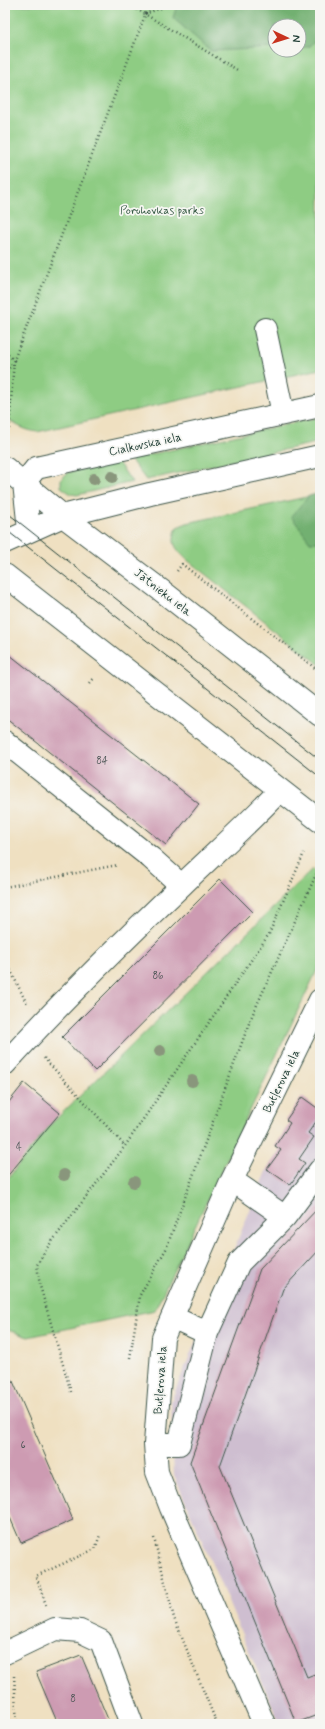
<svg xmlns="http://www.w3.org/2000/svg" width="325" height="1729" font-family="Mynerve,sans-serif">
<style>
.industrial{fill:#cebed0}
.green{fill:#8ecc83;stroke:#56845c;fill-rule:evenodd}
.forest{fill:#72b071;stroke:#487652}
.building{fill:#cd9bb2}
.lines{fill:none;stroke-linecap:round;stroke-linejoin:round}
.minor-casing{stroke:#3e5549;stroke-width:24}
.path{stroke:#3e5549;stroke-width:2.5;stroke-dasharray:1 3;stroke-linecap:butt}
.minor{stroke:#fff;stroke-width:22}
.tram{stroke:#1f3d34;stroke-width:1}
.tree{fill:#89967c}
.labels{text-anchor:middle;stroke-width:3.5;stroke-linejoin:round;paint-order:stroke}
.number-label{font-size:10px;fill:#4a5454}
.park-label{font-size:12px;fill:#355a44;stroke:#f6f6f2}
.street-label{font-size:12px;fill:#1f3d34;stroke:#f6f6f2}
</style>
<rect width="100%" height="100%" fill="#f6f6f2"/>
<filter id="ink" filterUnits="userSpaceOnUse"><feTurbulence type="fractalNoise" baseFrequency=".025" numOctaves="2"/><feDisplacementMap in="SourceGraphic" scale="8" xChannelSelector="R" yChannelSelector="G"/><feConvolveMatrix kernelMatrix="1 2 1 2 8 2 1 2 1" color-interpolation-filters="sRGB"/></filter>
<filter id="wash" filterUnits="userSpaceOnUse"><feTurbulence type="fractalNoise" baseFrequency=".012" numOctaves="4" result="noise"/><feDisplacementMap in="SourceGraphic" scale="16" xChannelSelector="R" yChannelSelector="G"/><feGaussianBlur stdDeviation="0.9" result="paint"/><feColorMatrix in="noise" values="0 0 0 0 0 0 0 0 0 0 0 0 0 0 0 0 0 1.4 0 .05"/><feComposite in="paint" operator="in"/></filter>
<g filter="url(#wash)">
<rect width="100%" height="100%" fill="#efe0c1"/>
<path class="industrial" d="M302 1097 320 1110V1724H280L174 1475 171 1401 267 1169 280 1150 275 1146 290 1123Z"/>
<path class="green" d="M5 5H320V369L37 432C24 430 15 425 5 417ZM275 26H299V50H275Z
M320 417V442L146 480 130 459Z
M117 461 132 482 77 495 71 494 61 487V479L69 472Z
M320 494V665L186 559C174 547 171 543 177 527L187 523Z
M313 869 320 874V964L155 1310 28 1337 5 1329V1182L51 1124Z"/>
<path class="forest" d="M177 5H320V36L308 47H299V26H275V48L211 51 173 18Z
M320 493V542H310L291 516 309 496Z"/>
<g id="blocks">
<path class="building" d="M5 651 199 804 166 845 5 717Z
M220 879 253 912 95 1071 62 1037Z
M24 1083 60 1113 5 1179V1107Z
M302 1097 320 1110V1116L308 1133 314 1137 299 1159 305 1163 290 1185 267 1169 281 1150 275 1146 290 1123 286 1120Z
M320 1206V1249L283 1289 220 1466 307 1677 320 1672V1714L296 1723 190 1462 260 1269Z
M12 1379 73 1520 21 1543 5 1506V1382Z
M81 1655 110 1724H58L36 1672Z"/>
</g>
</g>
<g filter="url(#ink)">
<use href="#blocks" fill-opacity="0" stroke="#3e5549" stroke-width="1"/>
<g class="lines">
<defs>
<path id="minor" d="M265 329 283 414
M5 468 63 516 162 591 320 715
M29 530 24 483 36 468 320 406
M5 542 63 516 150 494 320 456
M5 575 320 821
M5 742 151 858 181 885
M5 1064C61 1002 121 943 182 885 215 853 249 823 280 790
M232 1180 285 1217 320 1170
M172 1317 207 1333
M155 1444H179L207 1333 239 1263 285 1217
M5 1653 55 1629 80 1631 101 1641 132 1724
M264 1724 171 1508 157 1472 155 1444 163 1338 232 1180 320 1000"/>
</defs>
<use href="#minor" class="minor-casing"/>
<path class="path" d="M130 5 239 71
M145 14 161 8 163 5
M5 352 14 360 9 429
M5 375 14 360 149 5
M177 571 182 564 320 672
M90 683 95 677
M5 887 117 865
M5 959 27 1004
M44 1058 125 1146
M130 1358 140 1295 166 1249 251 1018 320 866
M71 1392 40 1286 37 1265 47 1248 125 1146 269 934 304 853
M154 1538 174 1618 217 1724
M46 1605 36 1576 95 1549 100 1535
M14 1676 17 1724"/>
<use href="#minor" class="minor"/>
<path class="tram" d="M5 511 320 760
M5 529 320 777"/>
</g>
<g class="tree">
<circle cx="112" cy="477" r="6"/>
<circle cx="94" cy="479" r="6"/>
<circle cx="160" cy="1051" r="6"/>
<circle cx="192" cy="1081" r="6"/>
<circle cx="64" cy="1175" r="6"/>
<circle cx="134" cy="1182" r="6"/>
</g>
</g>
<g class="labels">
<g class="number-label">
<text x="102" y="764">84</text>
<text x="158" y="979">86</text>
<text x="19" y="1150">4</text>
<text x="23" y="1448">6</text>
<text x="73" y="1702">8</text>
</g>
<g class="park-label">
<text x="162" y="214">Porohovkas parks</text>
</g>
<g class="street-label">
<text transform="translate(145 444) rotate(-12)" y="4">Cialkovska iela</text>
<text transform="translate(163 592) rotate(38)" y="4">Jātnieku iela</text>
<text transform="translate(281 1081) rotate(-64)" y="4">Butļerova iela</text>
<text transform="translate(160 1380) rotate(-86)" y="4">Butļerova iela</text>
</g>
</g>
<rect width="325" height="1729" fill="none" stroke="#f6f6f2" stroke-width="20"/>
<g transform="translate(287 38) rotate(94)"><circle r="19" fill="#f6f6f2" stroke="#a0aca6"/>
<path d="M0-3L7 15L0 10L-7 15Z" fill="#c8321e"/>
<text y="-6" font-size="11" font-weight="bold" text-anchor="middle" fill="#1f3d34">N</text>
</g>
</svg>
